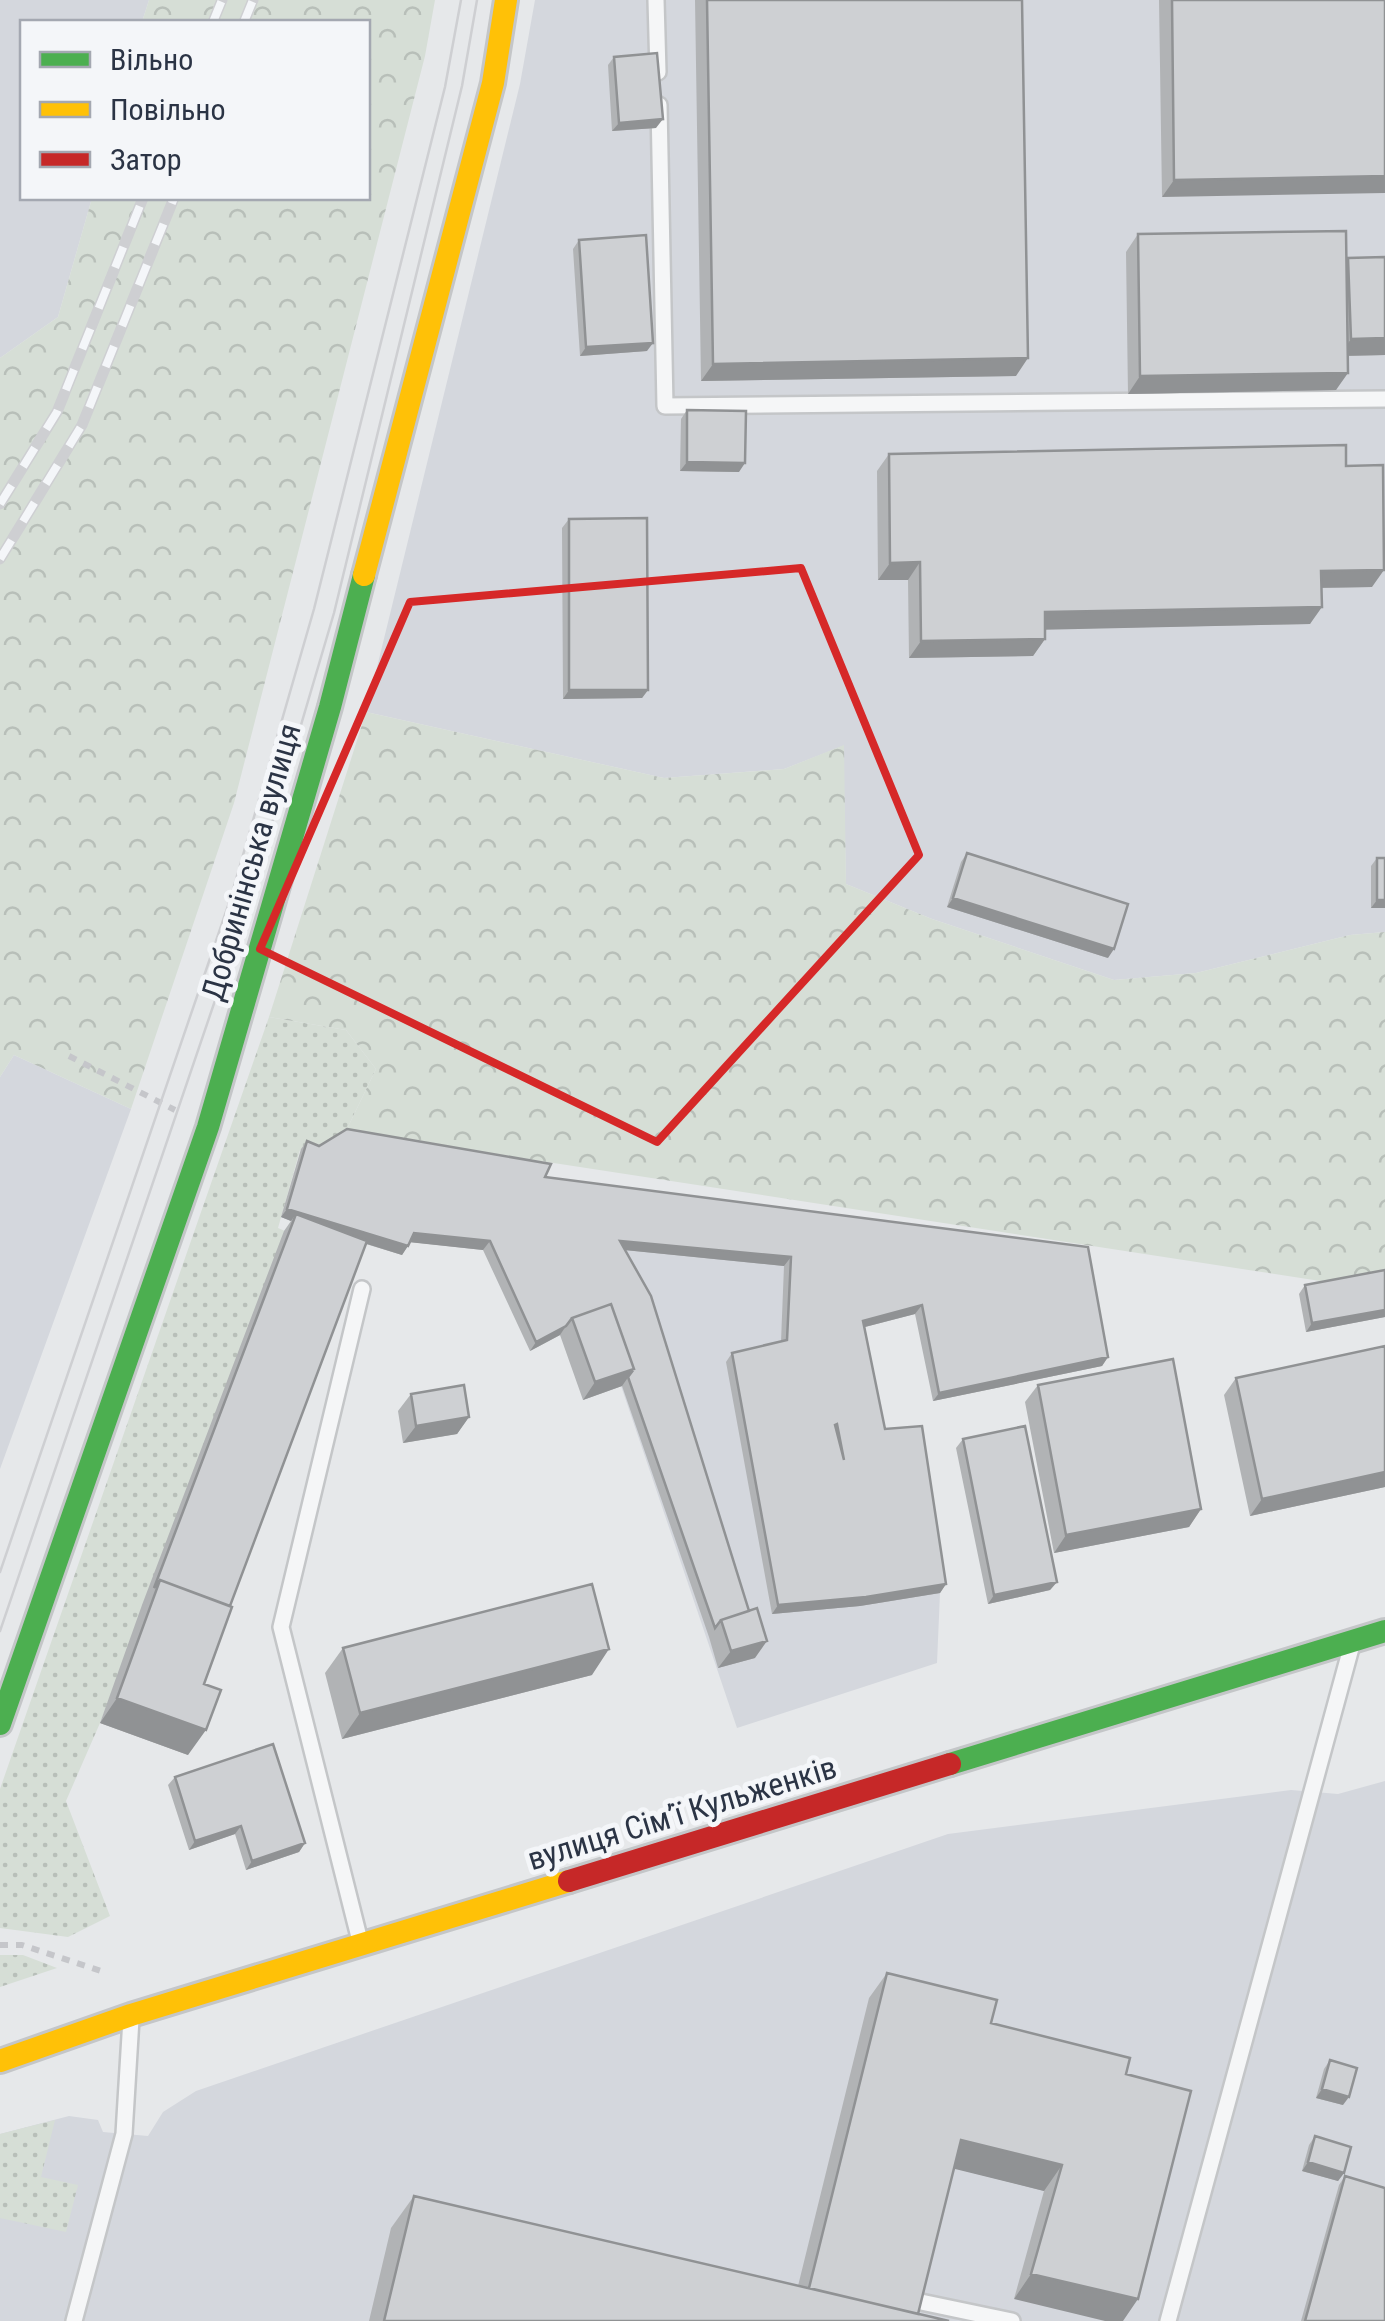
<svg xmlns="http://www.w3.org/2000/svg" width="1385" height="2321" font-family="'Roboto Condensed',sans-serif">
<style>
.built{fill:#d4d7dd}
.grass{fill:url(#grass-dots)}
.forest{fill:url(#forest-crowns)}
.lines{fill:none;stroke-linecap:round;stroke-linejoin:round}
.lane-casing{stroke:#c4c6c8;stroke-width:20}
.fast-casing{stroke:#c4c6c8;stroke-width:28}
.slow-casing{stroke:#c4c6c8;stroke-width:28}
.jam-casing{stroke:#c4c6c8;stroke-width:28}
.path{stroke:#c5c6ca;stroke-width:6;stroke-dasharray:8 8;stroke-linecap:butt}
.lane{stroke:#f5f6f7;stroke-width:15}
.fast{stroke:#4caf50;stroke-width:22}
.slow{stroke:#ffc107;stroke-width:22}
.jam{stroke:#c62828;stroke-width:22}
.tram{stroke:#cecfd2;stroke-width:2.5}
.rail-casing{stroke:#cecfd2;stroke-width:11}
.rail{stroke:#f4f6f9;stroke-width:8;stroke-dasharray:22;stroke-linecap:butt}
.wall{fill:#b1b3b5}
.shaded-wall{fill:#909294}
.building{fill:#ced0d3;stroke:#909294;stroke-width:2.5;fill-rule:evenodd}
.marked{fill:none;stroke:#d62828;stroke-width:8;stroke-linejoin:round}
.labels{text-anchor:middle;stroke-width:10;stroke-linejoin:round;paint-order:stroke}
.street-label{font-size:32px;fill:#2b3445;stroke:#f4f6f9}
</style>
<defs>
<pattern id="grass-dots" width="8" height="8" patternUnits="userSpaceOnUse" patternTransform="scale(2.5)"><rect width="8" height="8" fill="#d6ded6"/><path d="M2 2h.1M6 6h.1" fill="none" stroke="#b8bfb9" stroke-width="1.8" stroke-linecap="round"/></pattern>
<pattern id="forest-crowns" width="20" height="18" patternUnits="userSpaceOnUse" patternTransform="scale(2.5)"><rect width="20" height="18" fill="#d6ded6"/><path d="M2 6a3 3 0 1 1 6 0M12 15a3 3 0 1 1 6 0" fill="none" stroke="#b8bfb9"/></pattern>
</defs>
<rect width="100%" height="100%" fill="#e6e8ea"/>
<path class="built" d="M0 0H149L142 22H22V198H92L58 317 0 358Z
M535 0H1385V932L1350 935 1196 973 1114 980 932 919 846 884 843 746 784 769 664 778 366 712 520 84Z
M14 1055 131 1109 0 1469V1077Z
M539 1185 787 1215 781 1348 879 1437 940 1593 937 1663 737 1728 599 1321Z
M1385 1781V2321H0V2134L69 2116 98 2120 103 2132 148 2136 163 2112 196 2091 948 1834 1291 1790 1338 1794Z"/>
<path class="grass" d="M269 1017 346 1030 376 1069 346 1131 313 1155 300 1150 278 1228 285 1231 100 1723 66 1801 110 1916 68 1937 0 1928V1789Z
M0 1955H23L57 1968 0 1987Z
M55 2120 41 2177 78 2185 66 2232 0 2218V2134Z"/>
<path class="forest" d="M149 0H435L425 56 234 803 131 1109 14 1055 0 1077V358L58 317 92 198H368V22H142Z
M366 712 664 778 784 769 844 745 846 884 932 919 1114 980 1196 973 1350 935 1385 932V1291L346 1131 376 1069 346 1030 269 1017Z"/>
<g class="lines">
<defs>
<path id="lane" d="M656 0 658 72
M659 105 665 406 1385 399
M360 1941 281 1627 362 1289
M921 2302 1012 2321
M74 2321 124 2134 131 2019
M1168 2321 1351 1648"/>
<path id="fast" d="M0 1724 208 1127 330 707 364 575
M950 1764 1385 1631"/>
<path id="slow" d="M364 575 493 83 506 0
M0 2061 131 2015 569 1881"/>
<path id="jam" d="M569 1881 950 1764"/>
</defs>
<use href="#lane" class="lane-casing"/>
<use href="#fast" class="fast-casing"/>
<use href="#slow" class="slow-casing"/>
<use href="#jam" class="jam-casing"/>
<path class="path" d="M69 1056 175 1110
M0 1945H22L101 1971"/>
<use href="#lane" class="lane"/>
<use href="#fast" class="fast"/>
<use href="#slow" class="slow"/>
<use href="#jam" class="jam"/>
<path class="tram" d="M0 1572 230 900 314 609 445 87 461 0
M0 1631 250 898 334 613 462 86 477 0"/>
<defs>
<path id="rail" d="M213 22 222 0
M244 22 253 0
M0 504 57 412 143 198
M0 559 82 425 174 198"/>
</defs>
<use href="#rail" class="rail-casing"/>
<use href="#rail" class="rail"/>
</g>
<path class="wall" d="M695 0H1022L1016 376 701 381Z
M1159 0H1385L1162 197Z
M614 57 656 128 612 131 608 65Z
M1138 234 1347 261 1348 258 1385 257V355L1348 356 1336 390 1128 394 1126 252Z
M579 240 647 351 580 356 573 249Z
M687 410 739 472 680 471 681 419Z
M889 454 1346 466 1372 587 1322 588 1310 624 1045 629V639L1033 656 909 658 908 580H878L877 471Z
M569 519 648 690 642 698 563 699 562 528Z
M967 853 1108 958 947 907 961 862Z
M1377 858 1385 908H1371V866Z
M307 1141 319 1146 545 1177 1108 1357 1102 1366 933 1401 915 1314 865 1327 885 1429 946 1584 940 1593 860 1606 772 1614 726 1362 732 1353 781 1341 784 1266 625 1250 755 1658 718 1668 709 1637 622 1386 583 1400 560 1335 530 1351 483 1250 410 1242 402 1255 366 1244 230 1606 204 1684 188 1755 100 1723 142 1605 284 1231 291 1221 281 1217 301 1149Z
M1385 1270V1317L1306 1332 1299 1294 1305 1285Z
M1385 1346V1487L1250 1516 1224 1395 1236 1378Z
M1038 1385 1201 1509 1189 1527 1054 1553 1025 1402Z
M411 1394 469 1417 457 1434 403 1443 398 1411Z
M963 1439 1057 1582 1050 1590 988 1604 956 1448Z
M343 1648 592 1675 342 1739 325 1673Z
M175 1777 305 1843 299 1852 246 1870 235 1834 189 1850 168 1785Z
M887 1973 991 2023 1126 2074 1191 2091 1014 2299 1044 2191 954 2168 918 2314 948 2321H369L391 2228 414 2196 798 2286 869 1998Z
M1330 2060 1343 2105 1316 2098 1324 2069Z
M1315 2136 1344 2173 1338 2181 1302 2171 1309 2145Z
M1345 2176 1385 2321H1301L1339 2185Z"/>
<path class="shaded-wall" d="M663 119 656 128 612 131 619 123Z
M1385 176V193L1162 197 1174 180Z
M1385 338V355L1339 356 1351 339Z
M653 343 647 351 580 356 586 347Z
M1028 358 1016 376 701 381 713 364Z
M1348 373 1336 390 1128 394 1140 376Z
M687 462 745 463 739 472 680 471Z
M920 562 908 580H878L890 563Z
M1384 570 1372 587 1309 588 1321 571Z
M1322 607 1310 624 1033 630 1045 612Z
M1045 639 1033 656 909 658 921 641Z
M569 690H648L642 698 563 699Z
M953 898 1114 949 1108 958 947 907Z
M1377 900H1385V908H1371Z
M287 1209 408 1246 402 1255 294 1221 296 1214 291 1221 281 1217Z
M414 1233 490 1241 483 1250 408 1242Z
M620 1241 791 1257 784 1266 614 1249Z
M922 1305 915 1314 857 1329 863 1321Z
M1385 1310V1317L1306 1332 1312 1323Z
M566 1326 560 1335 530 1351 536 1342Z
M1108 1357 1102 1366 933 1401 939 1393Z
M634 1369 622 1386 583 1400 595 1382Z
M469 1417 457 1434 403 1443 416 1426Z
M1385 1472V1487L1250 1516 1262 1499Z
M1201 1509 1189 1527 1054 1553 1066 1535Z
M1057 1582 1050 1590 988 1604 994 1595Z
M946 1584 940 1593 860 1606 772 1614 778 1605Z
M767 1641 755 1658 718 1668 731 1651Z
M609 1649 592 1675 342 1739 360 1713Z
M117 1698 206 1730 188 1755 100 1723Z
M241 1826 235 1834 189 1850 195 1841Z
M305 1843 299 1852 246 1870 252 1861Z
M1322 2089 1349 2097 1343 2105 1316 2098Z
M961 2140 1062 2165 1044 2191 943 2166Z
M1308 2162 1344 2173 1338 2181 1302 2171Z
M1031 2274 1138 2299 1123 2321H1105L1014 2299Z"/>
<path class="building" d="M707 0H1022L1028 358 713 364Z
M1172 0H1385V176L1174 180Z
M657 53 663 119 619 123 614 57Z
M1346 231 1348 373 1140 376 1138 234Z
M646 235 653 343 586 347 579 240Z
M1385 257V338L1351 339 1348 258Z
M687 410 746 411 745 463 687 462Z
M1346 445V466L1383 465 1384 570 1321 571 1322 607 1045 612V639L921 641 920 562 890 563 889 454Z
M647 518 648 690H569V519Z
M967 853 1128 904 1114 949 953 898Z
M1377 858H1385V900H1377Z
M347 1129 551 1164 545 1177 1088 1247 1108 1357 939 1393 922 1305 863 1321 885 1429 922 1426 946 1584 866 1597 778 1605 732 1353 787 1340 791 1257 620 1241 651 1296 749 1611 721 1620 715 1628 628 1377 634 1369 611 1304 572 1318 566 1326 536 1342 490 1241 414 1233 408 1246 287 1209 307 1141 319 1146ZM837 1424 844 1460 835 1425Z
M296 1214 367 1241 230 1606 160 1580 154 1588Z
M1385 1270V1310L1312 1323 1305 1285Z
M611 1304 634 1369 595 1382 572 1318Z
M1385 1346V1472L1262 1499 1236 1378Z
M1173 1359 1201 1509 1066 1535 1038 1385Z
M464 1385 469 1417 416 1426 411 1394Z
M1025 1426 1057 1582 994 1595 963 1439Z
M160 1580 232 1607 204 1684 221 1690 206 1730 117 1698Z
M592 1584 609 1649 360 1713 343 1648Z
M757 1608 767 1641 731 1651 721 1620Z
M273 1744 305 1843 252 1861 241 1826 195 1841 175 1777Z
M887 1973 997 2000 991 2023 1130 2058 1126 2074 1191 2091 1138 2299 1031 2274 1062 2165 961 2140 918 2314 809 2288Z
M1330 2060 1357 2068 1349 2097 1322 2089Z
M1315 2136 1351 2147 1344 2173 1308 2162Z
M1345 2176 1385 2188V2321H1305Z
M414 2196 949 2321H384Z"/>
<path class="marked" d="M801 568 919 855 657 1142 260 949 410 602Z"/>
<g class="labels">
<g class="street-label">
<text transform="translate(251 862) rotate(-74)" y="11">Добринінська вулиця</text>
<text transform="translate(682 1813) rotate(-17)" y="11">вулиця Сімʼї Кульженків</text>
</g>
</g>
<rect x="20" y="20" width="350" height="180" fill="#f4f6f9" stroke="#a4a8b1" stroke-width="2.5"/>
<rect x="40" y="52" width="50" height="15" fill="#4caf50" stroke="#a4a8b1" stroke-width="2.5"/>
<text x="110" y="70" font-size="30" fill="#2b3445">Вільно</text>
<rect x="40" y="102" width="50" height="15" fill="#ffc107" stroke="#a4a8b1" stroke-width="2.5"/>
<text x="110" y="120" font-size="30" fill="#2b3445">Повільно</text>
<rect x="40" y="152" width="50" height="15" fill="#c62828" stroke="#a4a8b1" stroke-width="2.5"/>
<text x="110" y="170" font-size="30" fill="#2b3445">Затор</text>
</svg>
